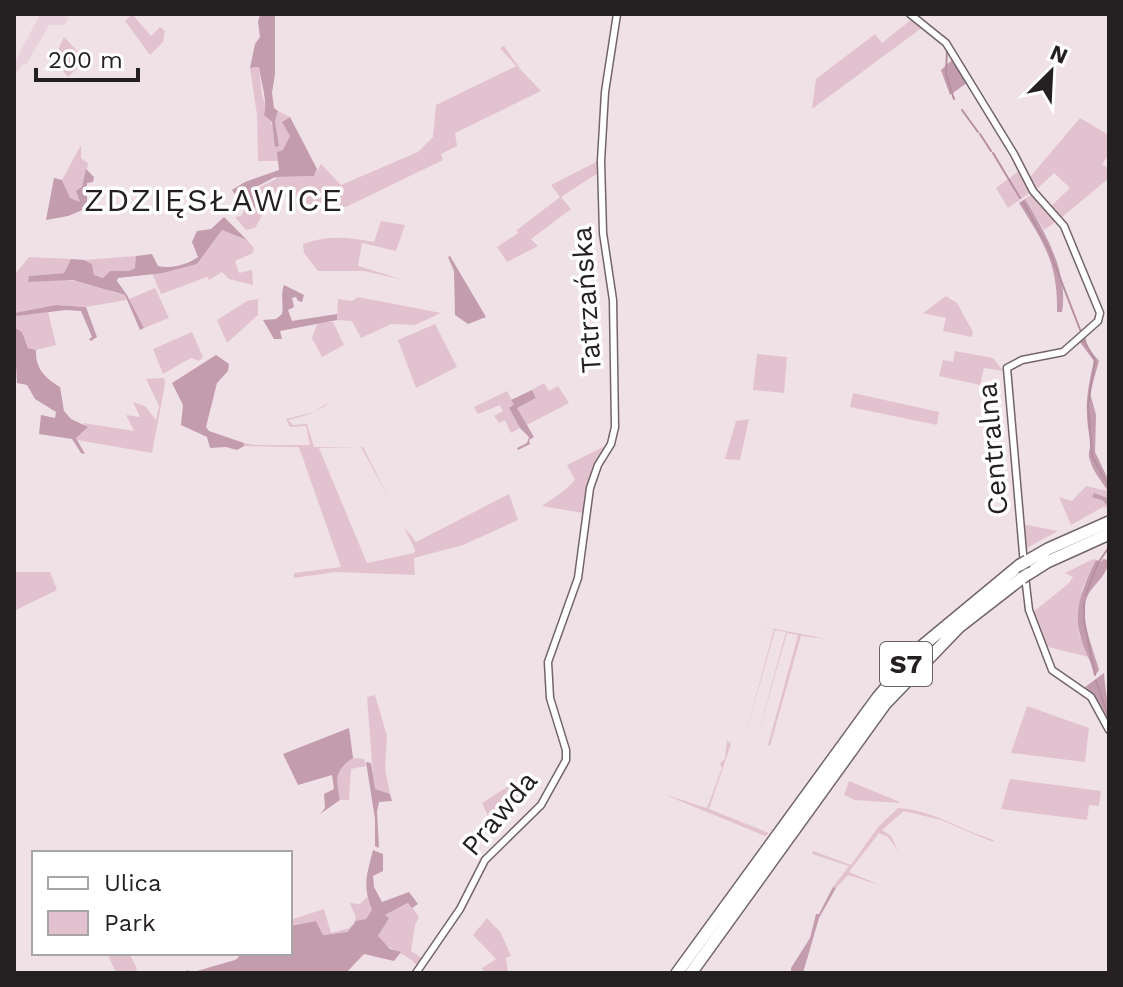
<svg xmlns="http://www.w3.org/2000/svg" width="1123" height="987" font-family="'Work Sans',sans-serif">
<style>
.built{fill:#e9d2db}
.green{fill:#e3c2d0}
.forest{fill:#c39cad}
.lines{fill:none;stroke-linecap:round;stroke-linejoin:round}
.stream{stroke:#b690a0;stroke-width:2}
.minor-casing{stroke:#72656a;stroke-width:9}
.highway-casing{stroke:#72656a;stroke-width:14}
.minor{stroke:#fff;stroke-width:6}
.highway{stroke:#fff;stroke-width:11}
.highway-bridge-casing{stroke:#72656a;stroke-width:14;stroke-linecap:butt}
.highway-bridge{stroke:#fff;stroke-width:11}
.labels{text-anchor:middle;stroke-width:7;stroke-linejoin:round;paint-order:stroke}
.shield{fill:#fff;stroke:#666264;stroke-width:2}
.shield-label{font-size:26px;font-weight:bold;fill:#241f21}
.street-label{font-size:28px;fill:#241f21;stroke:#fff}
.quarter-label{font-size:32px;letter-spacing:2px;fill:#241f21;stroke:#fff}
</style>
<rect width="100%" height="100%" fill="#f0e1e7"/>
<path class="built" d="M40 14H63L69 18 65 25H49L26 65 22 64 18 72 14 71V64Z"/>
<path class="green" d="M132 14 151 36 160 27 165 31 163 42 150 55 125 21Z
M912 19 923 27 812 109 816 79 875 34 882 43Z
M64 37 80 54 82 64 68 77C53 60 55 56 64 37Z
M504 46 521 70 541 91 455 133 457 146 441 154 443 160 346 207 317 203 290 206 283 191 261 202 254 190 276 179 275 177 314 176 321 164 341 185 418 152 433 137 436 105 516 66 500 48Z
M259 67 262 95 279 146 275 121 278 111 290 117 283 122 291 136 279 161H258L257 115 250 68Z
M1080 118 1109 135V154L1102 164 1109 169V178L1061 218 1050 207 1070 188 1054 173 1037 189 1030 177Z
M81 145V158L88 163 81 203 70 198 62 180Z
M598 161V173L561 197 571 209 531 239 538 246 507 262 497 247 518 233 517 230 560 197 551 185Z
M1020 170 1031 192 1008 208 996 188Z
M1033 194 1057 221 1044 230 1025 199Z
M259 206 264 212 255 228 246 230 235 217 241 216 245 209Z
M381 221 405 225 396 251 362 243 358 266 404 280 364 271H318L304 253 303 244C328 235 348 237 374 242Z
M222 230 247 240 254 248 253 253 235 261 239 273 252 270 253 285 229 279 222 272 209 280 207 277 161 294 152 273H163L197 264Z
M136 256V267L129 271H110L104 278 94 275 92 264 84 260Z
M29 257 71 259 64 273 29 276V282C48 281 69 278 88 283 101 286 111 293 125 295L127 300 86 307 56 305 15 313 17 316 48 312 56 345 36 350 28 348 22 332 14 327V275Z
M155 288 169 318 144 328 129 299Z
M946 296 957 303 973 332 972 337 943 331 946 318 923 313Z
M358 297 441 313 415 325 391 324 361 338 352 321 337 320 338 299 352 301Z
M258 299V315L227 343 217 320 247 301Z
M318 322H333L344 345 322 357 312 338Z
M435 324 457 367 416 388 398 340Z
M192 332 203 357 199 361 191 358 163 374 153 349Z
M955 351 993 358 1003 371 984 368 980 385 939 376 943 360 953 362Z
M757 354 787 357 784 393 753 390Z
M164 378 165 384 152 453 77 440 76 438 87 428 83 423 134 431 126 415 140 417 133 402 145 406 156 420 159 406 146 379Z
M544 383 549 391 558 386 569 403 527 425 517 408 536 398 532 390Z
M507 391 514 404 509 408 520 428 511 433 505 420 499 423 494 416 503 411 500 405 478 414 474 407Z
M853 393 939 412 937 425 850 407Z
M331 401C320 412 303 416 288 420L293 425 307 424 314 447H363L390 500 361 447 319 448 367 563 414 553 415 550 404 527 416 542 509 494 518 520 463 545 414 558 415 575 335 572 294 578V573L341 567 300 450 298 447 244 446V443L255 445H310L306 426 290 427 286 419 314 412Z
M749 419 740 460 725 459 736 421Z
M605 446 589 481 583 513 542 506 565 490 575 480 567 465Z
M1086 486 1108 491V499L1102 500 1108 508 1103 507 1071 525 1059 497 1072 501Z
M1022 524 1058 531 1025 549Z
M1093 559 1096 560 1082 589 1079 633 1089 657 1044 646 1032 613 1069 583 1073 577 1065 573Z
M14 572H50L57 590 14 611Z
M695 614 828 639 801 636 770 746 768 745 798 635 787 633 756 742 786 632 775 630 744 740 774 629Z
M375 695 387 736 385 768 390 794 374 789 367 697Z
M1027 706 1089 728 1085 762 1011 753Z
M727 740 731 744 709 809 769 833 765 836 663 794 707 808 722 768 720 763 725 759Z
M353 758 364 759 366 766 351 769 349 800H340C336 779 334 771 353 758Z
M1010 779 1101 791 1099 806 1089 805 1087 820 1001 809Z
M849 781 900 802V803L855 800 844 795Z
M512 784 520 800 490 820 482 803Z
M898 808C932 810 961 830 994 840L993 842 941 820 904 811 882 830 891 836 898 851 888 837 879 833 849 872 882 886 848 875 836 888 833 887 849 866 812 854 813 851 851 865 878 827Z
M367 897 372 910 366 920 354 922 346 932 322 935 315 921 290 926V920L324 909 331 933 350 928 356 918 350 903 360 904Z
M409 903 419 917 415 925 411 951 425 960 418 967C407 952 388 951 378 937L388 918 385 915Z
M487 918 501 933 511 956 506 958 508 973H484L482 968 496 959 473 935Z
M107 953H129L137 969 134 973H116Z"/>
<path class="forest" d="M260 14 275 16V74L272 93 274 108 278 111 275 121 279 146 275 147 272 122 264 115C268 102 261 82 259 67L250 68 255 44 260 37 258 22Z
M952 60 967 83 950 95 941 70Z
M290 117 317 169 314 176 275 177 252 189 259 206 245 209 232 190 245 182 279 170 277 152 283 150 290 136 282 122Z
M86 169 94 177 93 182 87 183V208L68 216 46 220 54 178 62 180 70 198 80 202 76 191 82 187Z
M1025 199C1045 232 1069 273 1062 312H1057C1058 263 1044 243 1019 203Z
M224 217 247 240 222 230 197 264 163 273 118 278 117 281 127 295 144 328 140 330 125 295 73 280 28 282 29 276 64 273 71 259 84 260 92 264 94 275 103 278 110 271H129L135 268 136 256 152 254 158 266C172 269 186 265 198 257L192 242 197 231 211 229Z
M450 256 486 317 468 324 455 315 454 271 448 257Z
M284 285 304 295 302 302 298 301 296 297 292 298 294 307 288 310 292 321 337 314V320L280 331 282 339H274L263 320 276 319 282 314C284 303 280 296 284 285Z
M56 305 86 307 97 337 91 341 89 339 92 337 81 311 66 310 17 316 14 313Z
M14 327 22 332 28 348 36 350C35 368 45 378 60 387L64 411 71 419 88 427 76 438 85 454 81 453 72 439 39 434 41 415 55 418 56 412 35 399 27 385 17 383Z
M1085 336 1088 348 1099 361 1090 393 1096 415 1095 452 1109 481V508L1102 500 1092 497 1094 493 1107 498 1108 491C1101 481 1092 470 1089 457 1088 451 1092 445 1090 438 1084 411 1087 389 1094 361L1079 341Z
M216 355 229 364 228 371 217 383 206 427 209 431 244 443V446L237 450 226 447 210 448 207 437 181 425 183 405 172 383Z
M532 390 536 398 517 408 534 437 529 440 530 444 518 450 517 448 527 443 529 437 520 428 509 408 514 404 511 400Z
M1103 559 1109 560C1108 574 1096 582 1089 593 1077 614 1093 648 1099 670L1095 676C1091 661 1083 648 1080 634 1073 607 1085 583 1096 560L1101 562Z
M1104 673C1105 690 1109 705 1109 724L1093 696 1085 687Z
M349 728 353 758C334 771 336 779 340 800L320 814 325 808 324 794 334 789 332 775 298 785 283 754Z
M366 762 371 763 375 789 390 794 392 801 379 802 377 812 379 848 375 846V819Z
M373 850 383 854V871L373 876 374 887 382 902 409 892 418 904 412 908 408 903 385 915 389 918 378 936 390 949 401 952 394 961 364 954 346 973H181L188 970 190 973 235 960 239 957 238 953H290V926L316 921 323 935 347 932 356 921 366 919 372 910C362 884 367 875 373 850Z
M833 887 836 888 819 918 803 973H791V968L810 938 816 914H819Z"/>
<g class="lines">
<path class="stream" d="M947 50 946 74 954 99
M962 110 978 132
M980 134 991 151
M993 153 1020 198
M1023 202 1048 247 1081 332
M1083 339 1095 360 1088 405 1092 456 1109 487
M1108 516 1109 510
M1085 596 1098 563 1109 547
M1084 602V622L1095 675
M1096 681 1109 719"/>
<defs>
<path id="minor" d="M910 14 946 43 1014 154 1033 191 1064 226 1100 313 1098 321 1063 352 1022 360 1007 368 1024 565
M1025 576 1029 610 1052 670 1091 697 1109 730
M416 973 460 909 485 860 541 805 566 760V750L550 698 548 662 578 578 590 488 598 465 611 444 615 427 613 300 603 233 601 161 605 92 617 14"/>
<path id="highway" d="M1027 561 1048 549 1109 522
M1028 574 1047 562 1109 534
M677 973 878 697 921 647 1020 565
M691 973 885 704 959 627 1022 578"/>
</defs>
<use href="#minor" class="minor-casing"/>
<use href="#highway" class="highway-casing"/>
<use href="#minor" class="minor"/>
<use href="#highway" class="highway"/>
<defs>
<path id="highway-bridge" d="M1020 565 1027 561
M1022 578 1028 574"/>
</defs>
<use href="#highway-bridge" class="highway-bridge-casing"/>
<use href="#highway-bridge" class="highway-bridge"/>
</g>
<g class="labels">
<rect class="shield" x="880" y="642" width="52" height="44" rx="6"/>
<g class="shield-label">
<text x="906" y="673">S7</text>
</g>
<g class="street-label">
<text transform="translate(586 300) rotate(-94)" y="10">Tatrzańska</text>
<text transform="translate(992 449) rotate(-95)" y="10">Centralna</text>
<text transform="translate(499 813) rotate(-50)" y="10">Prawda</text>
</g>
<g class="quarter-label">
<text x="214" y="211">ZDZIĘSŁAWICE</text>
</g>
</g>
<rect width="1123" height="987" fill="none" stroke="#241f21" stroke-width="32"/>
<rect x="32" y="851" width="260" height="104" fill="#ffffff" stroke="#a7a5a6" stroke-width="2"/>
<rect x="48" y="877" width="40" height="12" fill="#ffffff" stroke="#a7a5a6" stroke-width="2"/>
<text x="104" y="891" font-size="24" fill="#241f21">Ulica</text>
<rect x="48" y="911" width="40" height="24" fill="#e3c2d0" stroke="#a7a5a6" stroke-width="2"/>
<text x="104" y="931" font-size="24" fill="#241f21">Park</text>
<g transform="translate(1051 72) rotate(24)" stroke="#ffffff" stroke-width="6" paint-order="stroke">
<path d="M0-6L14 30L0 20L-14 30Z" fill="#241f21"/>
<text y="-12" font-size="22" font-weight="bold" text-anchor="middle" fill="#241f21">N</text>
</g>
<path d="M36 68v12h102v-12" fill="none" stroke="#241f21" stroke-width="4"/>
<text x="48" y="68" font-size="24" fill="#241f21" stroke="#ffffff" stroke-width="6" paint-order="stroke">200 m</text>
</svg>
